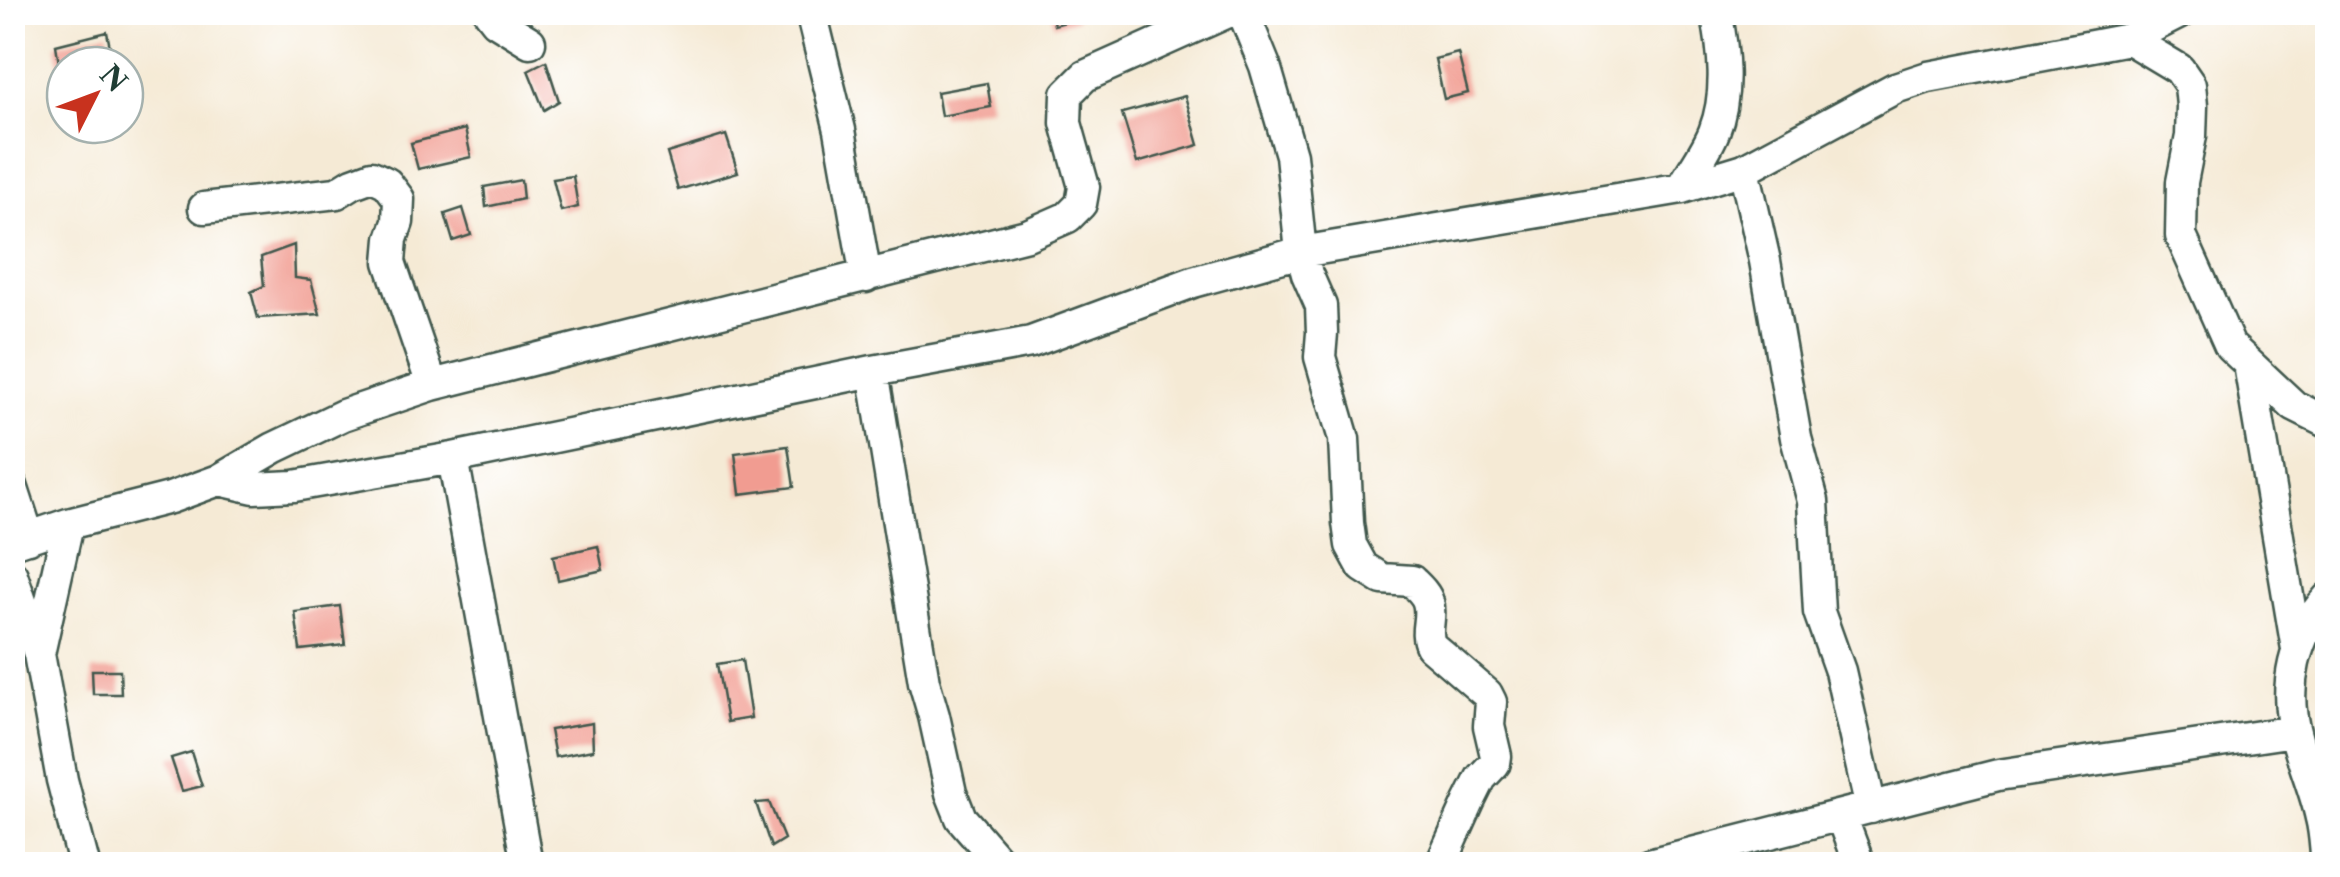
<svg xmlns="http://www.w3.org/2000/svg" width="2340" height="877" font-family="'Libre Caslon Text',serif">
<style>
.building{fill:#f19c91}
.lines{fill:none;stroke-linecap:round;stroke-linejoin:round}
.street-casing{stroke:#3f574c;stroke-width:35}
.street{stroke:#fff;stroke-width:30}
</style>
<rect width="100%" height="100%" fill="#fff"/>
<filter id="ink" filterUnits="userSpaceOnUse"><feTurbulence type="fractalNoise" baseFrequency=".01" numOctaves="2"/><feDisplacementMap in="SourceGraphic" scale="20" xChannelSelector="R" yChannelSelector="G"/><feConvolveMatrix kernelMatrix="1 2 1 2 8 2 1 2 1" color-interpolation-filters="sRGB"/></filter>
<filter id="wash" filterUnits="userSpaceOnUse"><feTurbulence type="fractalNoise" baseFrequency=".0048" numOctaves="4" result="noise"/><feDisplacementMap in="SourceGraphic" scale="40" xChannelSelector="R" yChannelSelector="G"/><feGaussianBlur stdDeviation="2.25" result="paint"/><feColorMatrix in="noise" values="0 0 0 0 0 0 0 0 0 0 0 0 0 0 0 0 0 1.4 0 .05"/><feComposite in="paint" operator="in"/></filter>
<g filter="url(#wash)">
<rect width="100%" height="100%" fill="#f5ead5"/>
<g id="blocks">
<path class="building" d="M1051 12H1075L1077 19 1054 25Z
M107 32 112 58 82 65H65V69L60 70 56 45Z
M1458 53 1468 93 1444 99 1435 59Z
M546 61 559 101 544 110 528 70Z
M987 83 991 107 941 116 937 92Z
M1185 96 1199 145 1137 163 1122 113Z
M465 129 471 157 418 169 411 143Z
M726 135 738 172 678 190 667 153Z
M573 176 578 207 561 211 553 179Z
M521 180 523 199 486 207 484 187Z
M463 208 471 235 453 241 445 214Z
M294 245 295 278 311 280 320 314 258 318 251 292 264 286 261 257Z
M788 446 794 487 740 494 735 453Z
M598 546 603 570 558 580 553 556Z
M340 606 345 645 300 650 295 612Z
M742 660 751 718 727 722 717 664Z
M92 670H120L121 694H93Z
M592 723 593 750 555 757 550 730Z
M191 752 202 786 182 791 171 758Z
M769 802 784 839 771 847 756 803Z"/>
</g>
</g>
<g filter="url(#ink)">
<use href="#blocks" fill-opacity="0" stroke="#3f574c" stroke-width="2.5"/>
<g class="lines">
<defs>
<path id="street" d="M489 12 496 21 530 42
M811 12 840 130 866 277
M1243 12 1265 66 1291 155 1301 252 1307 274 1321 306 1322 333 1320 357 1344 439 1348 523 1351 545 1363 567 1382 579 1412 581C1418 587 1426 594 1428 602 1433 618 1423 631 1431 646L1487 694 1491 702 1489 726 1496 756 1495 763 1481 778 1469 802 1441 864
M2129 39 2179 69 2190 85 2192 106 2191 136 2182 182 2181 236 2230 346 2294 406 2328 423
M1744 169 1765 261 1796 438 1813 501 1819 612 1840 671 1871 808
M1682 188C1692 170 1706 152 1714 132 1729 94 1724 51 1716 12
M204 208 337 193 353 183 372 176 387 183 399 199 398 222 392 239 390 262 432 385
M2249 364 2297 649
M873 371 924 682 934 716 951 793 961 818 1001 864
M453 458 527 864
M219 480 254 488 294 486 453 458 873 371 1031 342 1193 282 1301 252 1682 188 1744 169 1895 88 1928 77 2129 39 2182 12
M12 486 29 538
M12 543 68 524 170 498 219 480 274 448 343 415 432 385 1027 235 1068 217 1081 204 1084 187 1066 123 1067 94 1085 76 1228 12
M12 575 39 654 62 780 84 864
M39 654 68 524
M1841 816 1859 864
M1649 864 1998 775 2294 731
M2327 864C2325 849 2325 833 2321 818 2315 790 2303 764 2296 736 2282 688 2294 635 2328 598"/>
</defs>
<use href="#street" class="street-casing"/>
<use href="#street" class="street"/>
</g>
</g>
<rect width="2340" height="877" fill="none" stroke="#fff" stroke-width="50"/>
<g transform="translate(95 95) rotate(48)"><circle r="48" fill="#ffffff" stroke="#a5b1ae" stroke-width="2.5"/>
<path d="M0-8L18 38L0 25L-18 38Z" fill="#c8321e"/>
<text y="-15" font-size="28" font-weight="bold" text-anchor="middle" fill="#1f3d34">N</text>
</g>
</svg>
